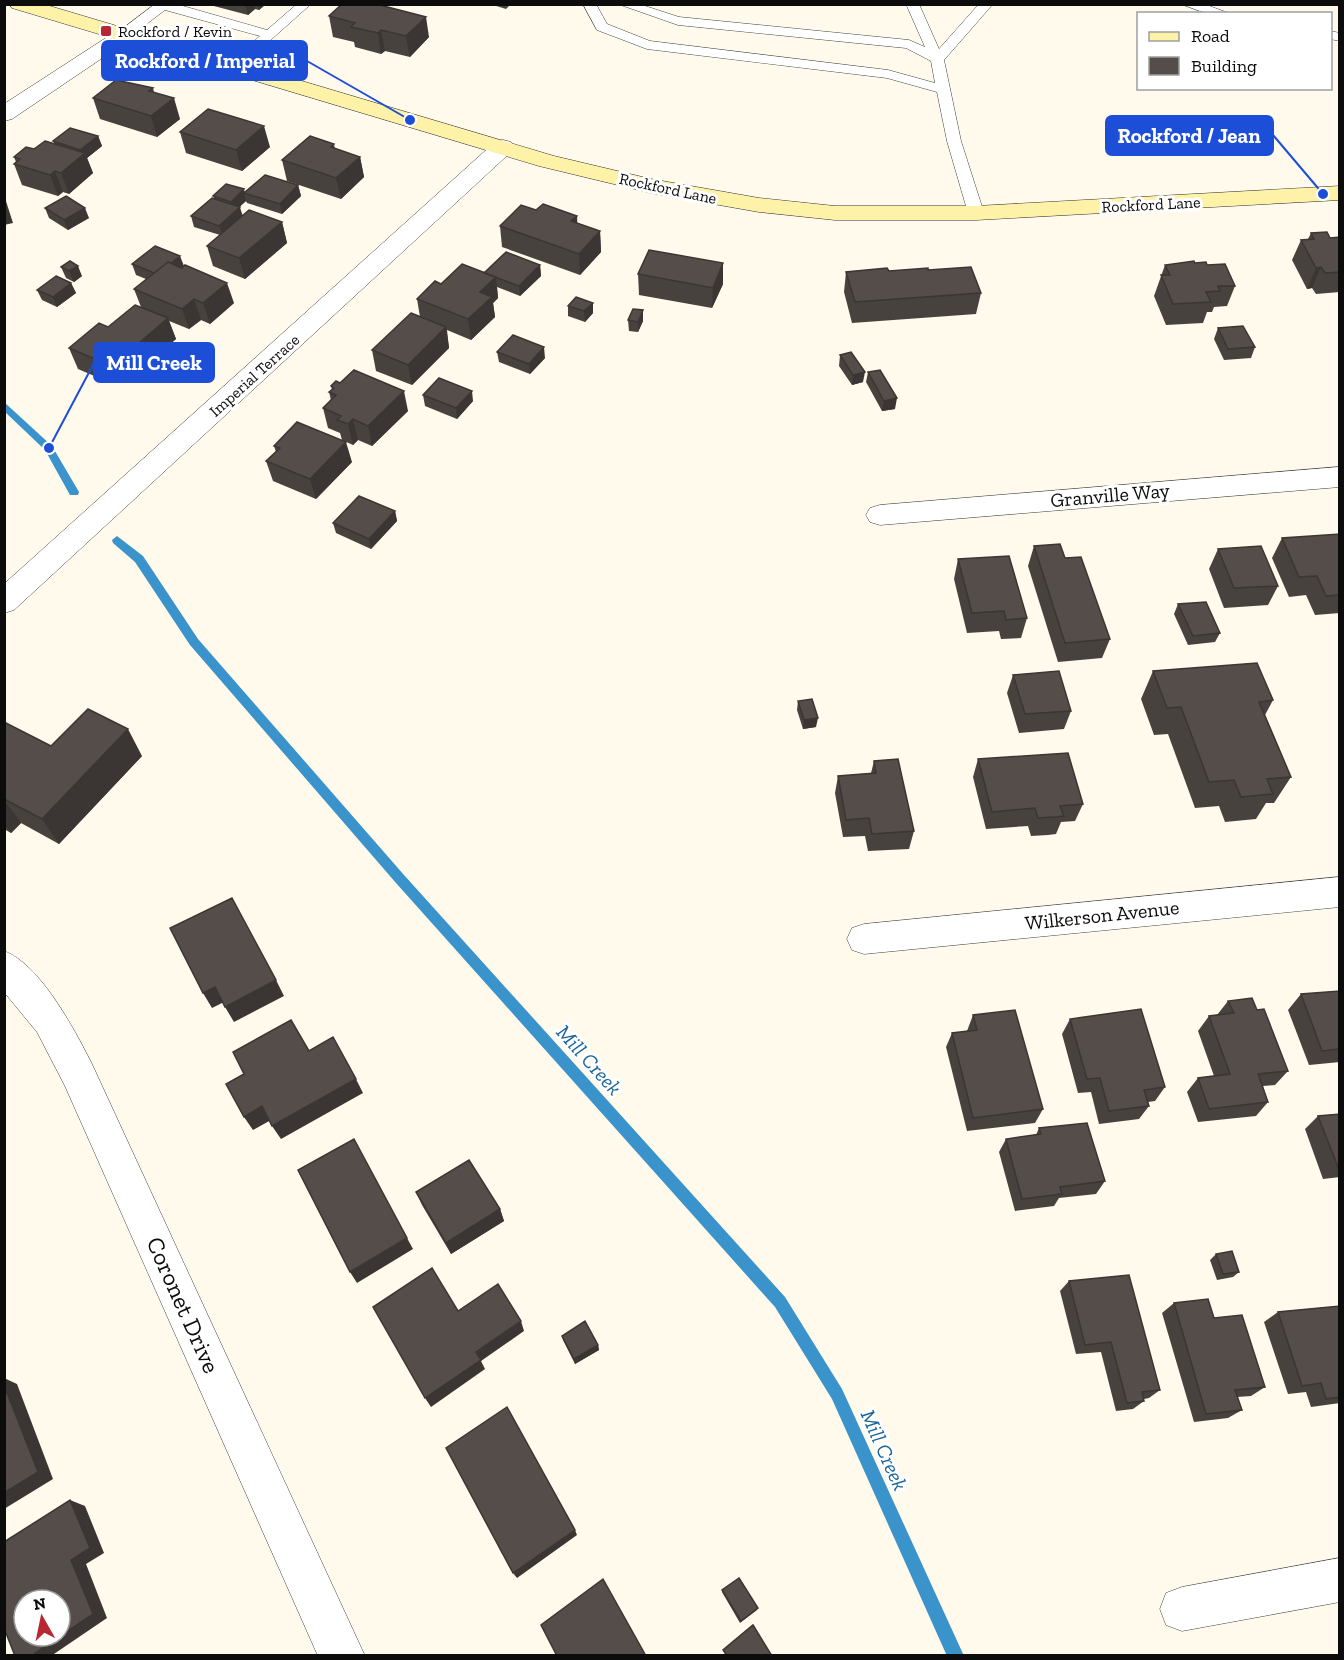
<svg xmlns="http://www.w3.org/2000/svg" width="1344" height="1660" font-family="'Zilla Slab',serif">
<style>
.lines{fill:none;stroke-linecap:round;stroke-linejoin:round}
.stream{fill:#3a93ca;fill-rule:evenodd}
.service-casing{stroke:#3f3f3f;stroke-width:1}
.minor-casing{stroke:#3f3f3f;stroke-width:1}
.secondary-casing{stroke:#2e2e2e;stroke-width:1}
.service{fill:#fff;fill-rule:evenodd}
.minor{fill:#fff;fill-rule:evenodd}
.secondary{fill:#fdf2a8;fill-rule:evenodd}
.wall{fill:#48423f}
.shaded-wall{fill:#3b3633}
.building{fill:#544d49;stroke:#3b3633;stroke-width:1.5}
.poi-dot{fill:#b82832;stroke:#fff;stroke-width:2}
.labels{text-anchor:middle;stroke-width:6;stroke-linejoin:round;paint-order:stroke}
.far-poi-label{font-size:16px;fill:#0c0c0c;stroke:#fff;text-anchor:start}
.far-street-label{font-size:16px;fill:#0c0c0c;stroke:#fff}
.street-label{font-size:20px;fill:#0c0c0c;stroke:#fff}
.water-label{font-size:21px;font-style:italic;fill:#19649a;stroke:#fff}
.near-street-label{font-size:24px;fill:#0c0c0c;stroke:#fff}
.leader{fill:none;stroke:#1d4ed8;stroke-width:2}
.callout-dot{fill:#1d4ed8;stroke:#fff;stroke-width:2}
.callout{fill:#1d4ed8;stroke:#1d4ed8;stroke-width:2}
.callout-label{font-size:21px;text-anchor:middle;font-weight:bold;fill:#fff}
</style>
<rect width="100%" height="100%" fill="#fffaeb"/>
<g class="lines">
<path class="stream" d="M4 402 52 446 79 492 78 495H70L45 450 4 411Z
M117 536 143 556 198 639 404 875 785 1297 842 1389 964 1656H947L832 1399 775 1307 396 883 190 645 135 562 113 543 112 540Z"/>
<defs>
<path id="service" d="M155 4H176L267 30 297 4H311L236 71H226V65L260 36 165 10 127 39H117V33Z
M583 4H596L607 24 650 41 888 70 935 83 931 61 906 48 678 25 618 4H639L679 17 909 40 925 47 906 4H919L939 49 979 4H993L944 60 961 141 984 213 976 218 968 213 947 141 937 92 887 78 647 49 597 30Z
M1181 4H1204L1231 14H1208Z
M1330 31 1340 33V41L1330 39Z"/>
<path id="minor" d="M122 30 129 32 132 36 129 40 12 119 4 121V104L115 32Z
M503 140 511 142 514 147 511 152 14 610 4 613V584L495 142Z
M1340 467V487L880 525 870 522 866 515 870 508 880 505Z
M1340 877V907L864 954 852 950 847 939 852 928 864 924Z
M4 951C40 964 74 1029 91 1062L365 1656H318L65 1086 37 1032 4 992Z
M1340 1558V1602L1182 1631 1166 1625 1160 1609 1166 1593 1182 1587Z"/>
<path id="secondary" d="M9 4H43L554 156 651 179 759 198 835 206H976L1340 186V200L976 220H835L759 212 651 193 539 166 12 8Z"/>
</defs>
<use href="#service" class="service-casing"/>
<use href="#minor" class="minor-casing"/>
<use href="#secondary" class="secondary-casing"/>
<use href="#service" class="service"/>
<use href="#minor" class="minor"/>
<use href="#secondary" class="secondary"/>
</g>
<path class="wall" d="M266 4 259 10 255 9 248 15 210 5Z
M490 4H511L506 9Z
M329 16 429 37 410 57 385 51 381 54 355 47 354 42 333 37Z
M153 88 154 92 180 119 157 137 100 119 93 98Z
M180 132 270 147 242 171 186 153Z
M98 136 102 146 87 158 93 173 69 194 63 192 58 196 22 185 14 164 16 162 14 157 54 143 53 141Z
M334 144 335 149 360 157 364 177 341 199 287 181 282 160Z
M298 185 301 196 282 214 247 203 246 201 239 207 243 216 282 222 287 243 245 279 213 266 207 246 220 235 194 227 191 216 214 198 213 196Z
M45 208 89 218 68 230 49 218Z
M536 210 577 216V223L600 231 601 252 580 275 502 247 500 226Z
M1311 233 1330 238 1340 237V292L1316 294 1312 288 1307 289 1292 260 1301 240 1308 239Z
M723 263V284L712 308 639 295 638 274Z
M1195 263 1207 265 1235 286 1227 306 1214 307 1212 312H1207L1203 323 1166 325 1154 296 1165 265Z
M132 264 184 266 234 303 210 324 201 320 189 329 169 321 176 339 131 377 116 372 106 381 78 369 69 348 108 327 141 307 134 289 146 279 136 275Z
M540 265 541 276 520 296 497 287 498 298 493 303 495 317 471 340 447 330 449 348 412 385 376 371 372 350 420 317 417 299 441 284 484 273Z
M61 267 82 276 74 282 66 278Z
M928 270 981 293 976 314 852 323 844 292 846 272Z
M71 283 76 293 57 307 42 300 37 290Z
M568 306 593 313 585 322 568 316Z
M628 320 643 321 638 332 629 331Z
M1218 328 1255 347 1251 358 1224 360 1214 339Z
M497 352 545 358 530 374 499 362Z
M840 355 863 382 852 385 839 366Z
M868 372 895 409 882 411 866 382Z
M331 386 408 411 372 446 358 440 353 445 342 440 340 433 328 428 323 408 331 400 329 392 332 390Z
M423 395 473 401 457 419 425 406Z
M274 446 352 462 316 499 273 481 266 461 276 452Z
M395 511 397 521 371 549 336 533 333 523Z
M1340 534V613L1315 615 1306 595 1289 597 1272 558 1282 538Z
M1034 546 1065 558 1110 639 1102 658 1058 662 1028 566Z
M1218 549 1278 586 1268 605 1224 608 1209 569Z
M958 559 1027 618 1021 638 1001 639 999 631 967 633 954 579Z
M1178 604 1220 633 1215 642 1188 645 1174 614Z
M1153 671 1273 700 1265 715 1291 777 1274 803H1266L1256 819 1225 822 1219 806 1195 808 1168 734 1154 735 1141 699Z
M1013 675 1071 711 1064 729 1019 733 1007 693Z
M798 701 816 727 803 729 797 710Z
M4 722 51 746 142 756 59 844 21 823 11 833 4 829Z
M978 759 1083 804 1075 821 1061 822 1056 834 1048 835 1031 836 1028 826 986 829 973 777Z
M874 761 914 831 909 849 868 851 865 836 843 837 835 793 838 776 871 773Z
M1340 991V1062L1309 1065 1288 1010 1301 994Z
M1228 1001 1257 1010 1288 1071 1275 1085 1263 1086 1268 1102 1256 1116 1198 1122 1187 1092 1198 1078 1214 1076 1198 1031 1209 1016 1217 1015Z
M973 1015 1043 1109 1035 1123 967 1131 946 1047 952 1033 967 1031Z
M1070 1019 1165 1087 1155 1101 1148 1102 1149 1106 1139 1119 1099 1124 1091 1092 1078 1093 1062 1034Z
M1340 1114V1177L1323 1179 1305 1129 1318 1116Z
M1039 1128 1105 1181 1096 1194 1059 1198 1054 1206 1015 1211 999 1152 1006 1139 1036 1135Z
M416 1192 500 1209 504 1221 451 1254 422 1205Z
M1216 1254 1239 1272 1233 1277 1217 1280 1210 1260Z
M1069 1281 1160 1390 1149 1398 1144 1399V1401L1133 1409 1116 1411 1101 1352 1076 1354 1060 1291Z
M1174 1303 1214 1318 1265 1387 1251 1396 1237 1397 1242 1410 1228 1418 1194 1422 1162 1313Z
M1340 1306V1403L1311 1407 1306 1392 1288 1394 1264 1322 1278 1312Z
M562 1336 598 1345 599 1350 575 1364 563 1340Z
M722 1590 757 1610 740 1623 722 1592Z"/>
<path class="shaded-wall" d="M245 4H254L255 9 248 15Z
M258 4H266L259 10Z
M426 17 429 37 410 57 406 36Z
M381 30 385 51 381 54 378 33Z
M174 98 180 119 157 137 151 116Z
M264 126 270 147 242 171 236 150Z
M98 136 102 146 87 158 93 173 69 194 61 173 82 155 80 150Z
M360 157 364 177 341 199 336 178Z
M55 171 63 192 58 196 50 175Z
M298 185 301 196 282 214 280 204Z
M244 189 245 193H244L246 201 234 212 231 202Z
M4 195 13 223 4 225Z
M240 207 243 218 223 236 219 226Z
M85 208 89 218 68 230 64 220Z
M577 216 578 236 571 221Z
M282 222 287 243 245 279 239 258Z
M600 231 601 252 580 275 579 254Z
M180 256 184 266 161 285 158 274Z
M723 263V284L712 308 713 288Z
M540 265 541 276 520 296 519 286Z
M78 266 82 276 74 282 69 271Z
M1321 267 1312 288 1307 289 1316 268Z
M496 277 498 298 493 303 495 317 471 340 468 319 480 292Z
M71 283 76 293 57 307 53 297Z
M227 283 234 303 210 324 203 303Z
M194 299 201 320 189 329 182 309Z
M593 303V313L585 322 584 311Z
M643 310V321L638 332V322Z
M168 318 176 339 131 377 123 357Z
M446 327 449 348 412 385 408 365Z
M544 347 545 358 530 374 529 364Z
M108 351 116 372 106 381 97 360Z
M865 372 863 382 852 385 853 375Z
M404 391 408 411 372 446 368 426Z
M472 391 473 401 457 419 456 408Z
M897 398 895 409 882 411 884 401Z
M353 419 358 440 353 445 348 424Z
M346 442 352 462 316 499 310 479Z
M395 511 397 521 371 549 369 539Z
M818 718 816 727 803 729 804 720Z
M128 729 142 756 59 844 42 819Z
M4 800 21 823 11 833 4 824Z
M276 980 284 996 234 1022 225 1007Z
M215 987 224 1002 212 1008 203 993Z
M356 1079 363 1093 281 1139 272 1126Z
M262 1106 271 1120 253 1130 244 1117Z
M500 1209 504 1221 451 1254 446 1243Z
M407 1238 413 1249 357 1283 350 1272Z
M521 1321 524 1331 481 1361 485 1369 431 1407 425 1398 476 1352Z
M598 1345 599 1350 575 1364 574 1359Z
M4 1378 17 1384 53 1479 4 1509Z
M70 1500 85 1506 104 1553 86 1564 107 1618 51 1656H31L71 1560Z
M575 1530 577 1535 517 1578 513 1573Z"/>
<path class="building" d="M342 4H376L426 17 406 36 381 30 378 33 351 27 355 23 329 16Z
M116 80 153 88 149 91 174 98 151 116 93 98Z
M208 109 264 126 236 150 180 132Z
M70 128 98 136 80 150 53 141Z
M310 136 334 144 331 147 360 157 336 178 282 160Z
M45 141 85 153 61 173 55 171 50 175 14 164 20 159 14 157 26 147 34 149Z
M265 175 298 185 280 204 244 193Z
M226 184 244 189 231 202 213 196Z
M66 196 85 208 64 220 45 208Z
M212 198 240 207 219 226 191 216Z
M543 204 577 216 571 221 600 231 579 254 500 226 521 205 536 210Z
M249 210 282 222 239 258 207 246Z
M1327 232 1330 238 1340 237V272L1325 273 1321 267 1316 268 1301 240 1314 239 1311 233Z
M155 246 180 256 171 263 168 262 154 273 132 264Z
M649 250 723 263 713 288 638 274Z
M506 252 540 265 519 286 484 273Z
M70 261 78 266 69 271 61 267Z
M1194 261 1195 263 1206 262 1207 265 1225 264 1235 286H1218L1220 291 1206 292 1211 302 1173 304 1161 275H1170L1165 265Z
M168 262 182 268 185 265 227 283 203 303 194 299 182 309 134 289Z
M462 264 496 277 480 292 492 297 468 319 417 299 435 281 441 284Z
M971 267 981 293 855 302 846 272 887 268 889 271 928 268V270Z
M56 276 71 283 53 297 37 290Z
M576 297 593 303 584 311 568 306Z
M135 305 168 318 123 357 108 351 97 360 69 348 99 323 108 327Z
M633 309 643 310 638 322 628 320Z
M411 313 446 327 408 365 372 350Z
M1243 326 1255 347 1228 349 1218 328Z
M513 335 544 347 529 364 497 352Z
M851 352 865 372 853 375 840 355Z
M354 370 404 391 368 426 353 419 348 424 337 420 341 416 323 408 336 395 329 392 334 388 331 386 336 381 340 383Z
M880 370 897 398 884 401 868 372Z
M439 378 472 391 456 408 423 395Z
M297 422 346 442 310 479 266 461 280 448 274 446Z
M359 496 395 511 369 539 333 523Z
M1340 534V595L1326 596 1317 576 1299 577 1282 538Z
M1060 544 1065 558 1081 557 1110 639 1065 643 1034 546Z
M1261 546 1278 586 1234 588 1218 549Z
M1009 556 1027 618 1006 620 1004 611 972 613 958 559Z
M1206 602 1220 633 1193 636 1178 604Z
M1257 663 1273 700 1259 702 1291 777 1267 779 1273 794 1241 797 1234 780 1209 782 1181 707 1167 708 1153 671Z
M1059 671 1071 711 1025 714 1013 675Z
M812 699 818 718 804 720 798 701Z
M88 709 128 729 42 819 4 799V722L51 746Z
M1068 753 1083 804 1060 806 1064 816 1055 817 1038 818 1035 808 992 812 978 759Z
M898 759 914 831 872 834 869 818 846 820 838 776 876 773 874 761Z
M232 898 276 980 225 1007 215 987 203 993 170 928Z
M1340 991V1049L1322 1051 1301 994Z
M1252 998 1257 1010 1264 1009 1288 1071 1258 1074 1268 1102 1209 1109 1198 1078 1230 1074 1209 1016 1234 1013 1228 1001Z
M1141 1009 1165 1087 1144 1090 1149 1106 1109 1111 1100 1078 1087 1079 1070 1019Z
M1015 1010 1043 1109 973 1118 952 1033 977 1030 973 1015Z
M291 1020 309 1051 333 1037 356 1079 272 1126 262 1106 244 1117 226 1084 244 1074 233 1052Z
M1340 1114V1166L1338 1167 1318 1116Z
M1087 1123 1105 1181 1060 1187 1062 1194 1022 1199 1006 1139 1041 1134 1039 1128Z
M354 1139 407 1238 350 1272 298 1170Z
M469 1160 500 1209 446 1243 416 1192Z
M1232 1251 1239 1272 1223 1274 1216 1254Z
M432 1268 458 1311 498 1284 521 1321 476 1352 481 1360 425 1398 373 1307Z
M1129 1275 1160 1390 1142 1392 1144 1401 1127 1403 1111 1342 1085 1345 1069 1281Z
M1208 1299 1214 1318 1242 1315 1265 1387 1235 1390 1242 1410 1206 1414 1174 1303Z
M1340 1306V1397L1326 1399 1321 1383 1302 1386 1278 1312Z
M585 1321 598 1345 574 1359 562 1336Z
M4 1385 38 1472 4 1493Z
M507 1407 575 1530 513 1573 446 1448Z
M70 1500 90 1548 71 1560 93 1614 60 1636V1600H24V1636H60L31 1656H15L4 1628V1542Z
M739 1578 758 1608 741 1621 722 1590Z
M603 1579 646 1656H557L541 1625Z
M753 1625 772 1656H727L723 1650Z"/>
<rect class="poi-dot" x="100" y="25" width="12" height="12" rx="3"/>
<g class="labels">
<g class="far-poi-label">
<text x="118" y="37">Rockford / Kevin</text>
</g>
<g class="far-street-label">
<text transform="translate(668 188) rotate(12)" y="6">Rockford Lane</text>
<text transform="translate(1151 204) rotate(-3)" y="6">Rockford Lane</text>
<text transform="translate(254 375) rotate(-42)" y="6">Imperial Terrace</text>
</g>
<g class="street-label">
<text transform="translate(1110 495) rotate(-5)" y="7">Granville Way</text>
<text transform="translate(1102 915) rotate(-6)" y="7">Wilkerson Avenue</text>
</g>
<g class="water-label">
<text transform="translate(589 1060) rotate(48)" y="7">Mill Creek</text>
<text transform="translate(884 1450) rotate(66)" y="7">Mill Creek</text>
</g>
<g class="near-street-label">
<text transform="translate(183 1305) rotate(66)" y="8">Coronet Drive</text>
</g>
</g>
<path class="leader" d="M410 120L307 61M1323 194L1273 135M49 448L94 363"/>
<g class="callout-dot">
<circle cx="410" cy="120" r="6"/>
<circle cx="1323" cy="194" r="6"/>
<circle cx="49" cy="448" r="6"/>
</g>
<g class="callout">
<rect x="102" y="41" width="205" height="39" rx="6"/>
<rect x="1106" y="116" width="167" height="39" rx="6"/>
<rect x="94" y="343" width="120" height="39" rx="6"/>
</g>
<g class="callout-label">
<text x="205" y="68">Rockford / Imperial</text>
<text x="1189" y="143">Rockford / Jean</text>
<text x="154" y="370">Mill Creek</text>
</g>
<rect width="1344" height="1660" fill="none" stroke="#0c0c0c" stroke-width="12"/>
<rect x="1137" y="12" width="195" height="78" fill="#ffffff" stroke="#9e9e9e" stroke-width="1.5"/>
<rect x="1149" y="32" width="30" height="9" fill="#fdf2a8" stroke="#9e9e9e" stroke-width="1.5"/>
<text x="1191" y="42" font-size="18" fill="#0c0c0c">Road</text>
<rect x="1149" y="57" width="30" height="18" fill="#544d49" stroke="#9e9e9e" stroke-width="1.5"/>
<text x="1191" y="72" font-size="18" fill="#0c0c0c">Building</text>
<g transform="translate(42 1618) rotate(351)"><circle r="28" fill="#ffffff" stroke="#9e9e9e" stroke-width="1.5"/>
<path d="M0-4.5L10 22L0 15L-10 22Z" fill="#b82832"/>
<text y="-9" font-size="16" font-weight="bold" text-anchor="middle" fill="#0c0c0c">N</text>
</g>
</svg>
